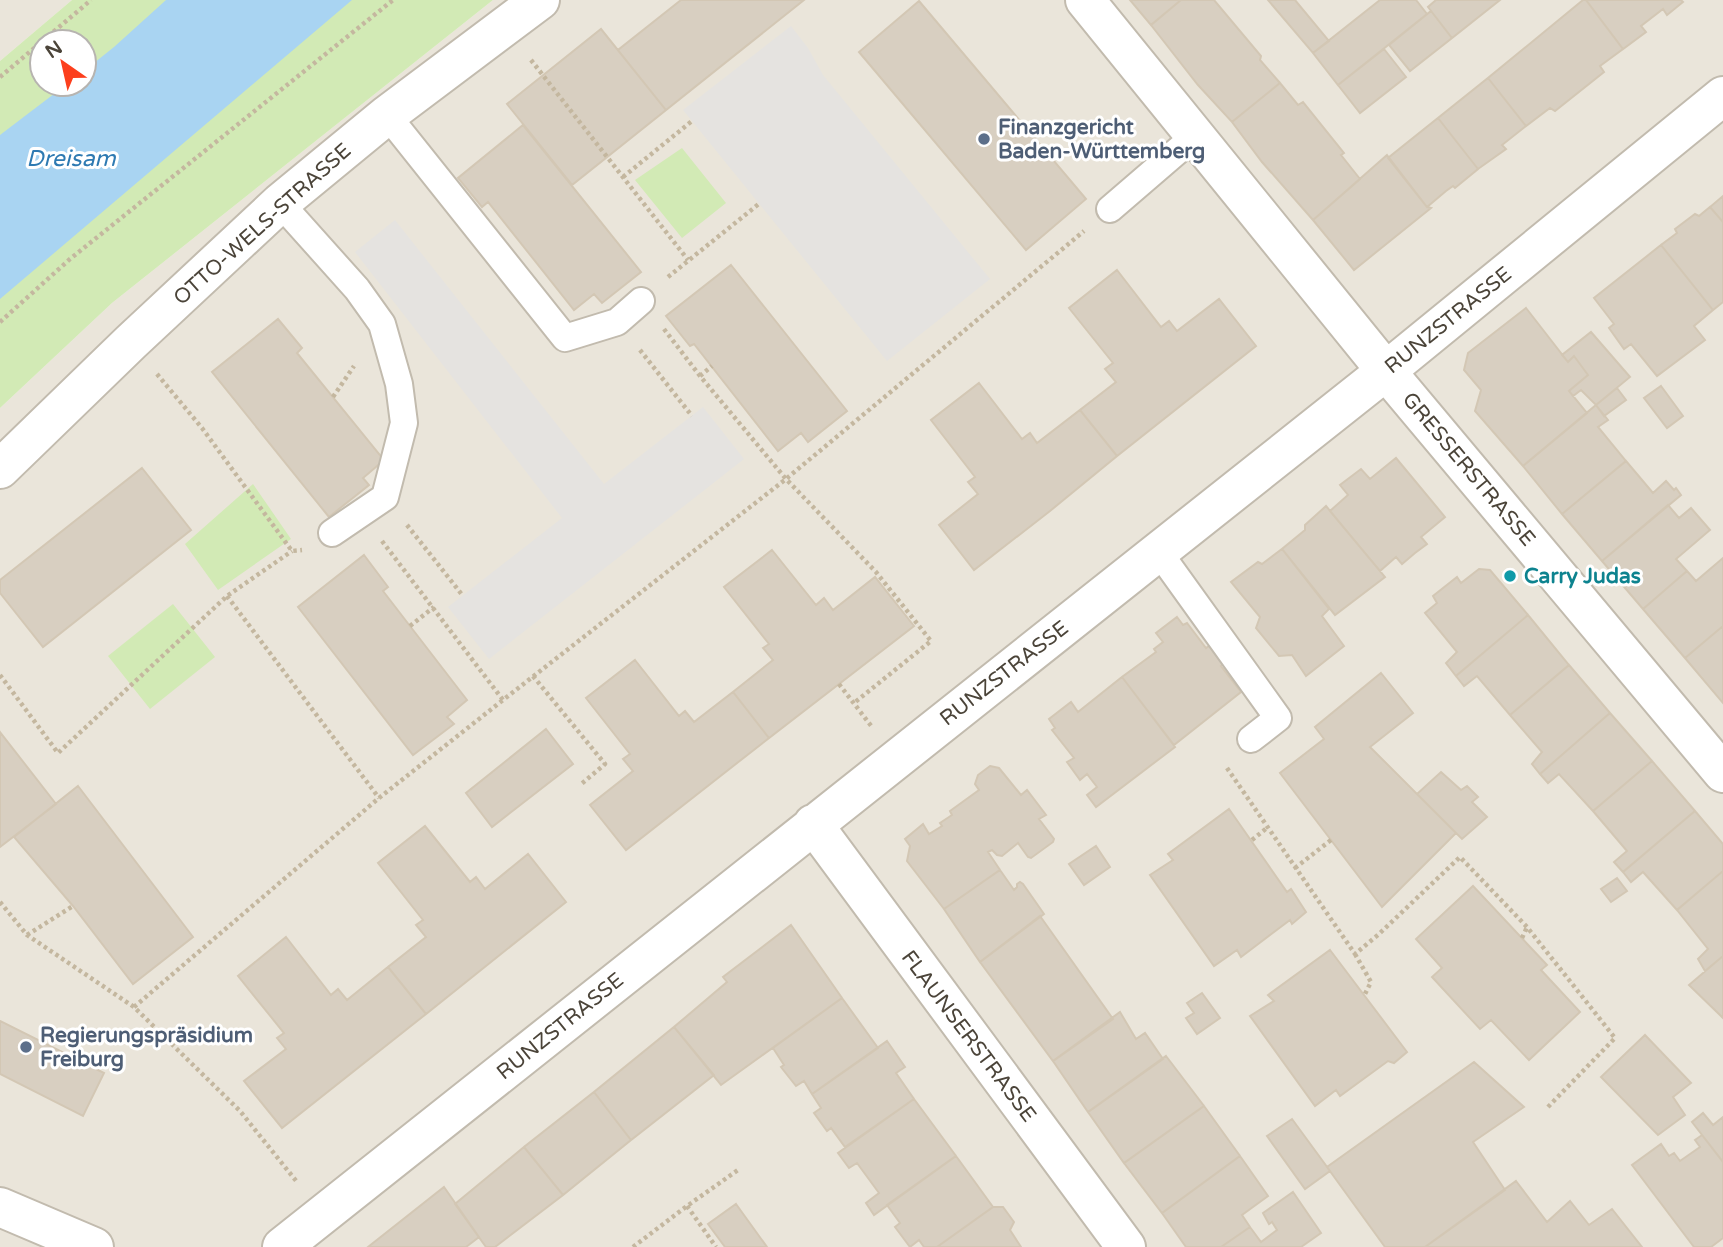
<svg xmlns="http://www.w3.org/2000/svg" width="1723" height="1247" font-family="'Varela Round',sans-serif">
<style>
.residential{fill:#eae5da}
.green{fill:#d2eab5;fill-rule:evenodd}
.parking{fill:#e5e3e0}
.water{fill:#a9d4f2}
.building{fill:#d8cfc1;stroke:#d3c7b4;stroke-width:2}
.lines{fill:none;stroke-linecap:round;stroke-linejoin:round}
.lane-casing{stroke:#c2bbae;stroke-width:30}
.street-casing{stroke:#c2bbae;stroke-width:42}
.path{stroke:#c4b79f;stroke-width:4.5;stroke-dasharray:3.5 3.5;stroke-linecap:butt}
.lane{stroke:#fff;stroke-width:26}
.street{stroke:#fff;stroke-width:38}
.service-dot{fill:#5c6f8a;stroke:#fff;stroke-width:2.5}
.culture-dot{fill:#0f9aa8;stroke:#fff;stroke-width:2.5}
.labels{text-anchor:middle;stroke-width:6;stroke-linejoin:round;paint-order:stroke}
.service-label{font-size:21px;font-weight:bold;fill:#4e5e75;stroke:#fff;text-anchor:start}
.street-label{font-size:21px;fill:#4b4439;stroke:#fff}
.culture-label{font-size:21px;font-weight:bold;fill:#0d838f;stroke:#fff;text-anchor:start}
.water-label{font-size:23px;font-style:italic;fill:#2e7ab2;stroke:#fff}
</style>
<rect width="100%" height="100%" fill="#f6f3ec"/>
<path class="residential" d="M0 0H72L0 61Z
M493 0H1723V1247H0V408L112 303Z"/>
<path class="green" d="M72 0H493L112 303 0 408V61ZM42 42H84V84H42Z
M682 148 726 203 682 238 635 180Z
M253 484 291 539 218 590 185 544Z
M173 604 215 657 150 709 108 656Z"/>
<path class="parking" d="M791 26 808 48 823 75 990 279 887 361 683 110Z
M395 220 604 484 703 407 744 459 489 659 448 607 562 518 355 252Z"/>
<path class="water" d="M166 0H352L0 299V135L67 84H84V71L114 47Z"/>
<path class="building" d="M681 0H804L666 110 618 50Z
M1130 0H1181L1151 25Z
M1181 0H1214L1261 56 1260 60 1280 83 1232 122 1198 85 1151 25Z
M1268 0H1295L1329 41 1313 53Z
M1380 0H1416L1427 14 1338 85 1313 53Z
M1436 0H1500L1452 38 1428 7Z
M1583 0H1586L1623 49 1600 66 1604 72 1555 111 1550 108 1526 126 1488 78Z
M1586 0H1681L1683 2 1667 15 1663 9 1641 26 1646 32 1623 49Z
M919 1 1086 199 1026 250 859 52Z
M1431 11 1452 38 1410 71 1389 45Z
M601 29 666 110 572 185 507 104Z
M1384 49 1406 77 1360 113 1338 85Z
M1488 78 1526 126 1502 145 1506 149 1478 169 1438 118Z
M1280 83 1298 105 1303 102 1344 153 1341 155 1360 179 1313 220 1262 162 1232 122Z
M1438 118 1478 169 1455 188 1453 186 1446 191 1427 207 1388 158Z
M523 125 641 272 602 303 594 294 574 310 488 202 482 207 458 178Z
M1387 155 1427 207 1431 208 1354 270 1313 220Z
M1723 196V222L1710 207Z
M1710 207 1723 222V302L1713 310 1661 245 1677 233 1675 229 1695 214 1699 216Z
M1661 245 1713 310 1694 326 1705 340 1657 376 1631 344 1624 349 1609 328 1614 324 1594 298Z
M731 265 847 411 808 442 801 433 778 451 694 344 690 346 666 316Z
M1117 270 1161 327 1169 321 1177 331 1219 299 1256 346 1117 456 1080 410 1116 382 1105 369 1113 363 1069 308Z
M1526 308 1568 362 1574 356 1588 375 1569 391 1587 413 1523 466 1475 411 1481 390 1464 370 1468 353Z
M278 319 302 348 297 353 384 460 363 478 369 485 329 517 212 372Z
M1591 332 1630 377 1596 405 1581 390 1573 396 1569 391 1588 375 1574 356 1568 362 1562 355Z
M979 383 1022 439 1030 433 1037 443 1080 410 1117 456 1050 511 974 570 939 525 978 494 968 482 975 477 931 420Z
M1661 386 1683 416 1667 428 1644 398Z
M1617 388 1626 400 1604 416 1596 405Z
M1596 405 1608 420 1598 427 1626 461 1562 514 1523 466Z
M1396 458 1445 517 1421 537 1427 544 1415 553 1402 564 1396 557 1380 571 1330 511 1348 495 1340 485 1361 469 1370 479Z
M1626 461 1653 493 1666 481 1674 490 1676 488 1681 495 1602 561 1562 514Z
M142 468 191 530 43 647 0 593V580Z
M1668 505 1679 518 1691 508 1710 530 1676 559 1687 571 1643 609 1602 561Z
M1326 506 1385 577 1335 615 1282 549 1305 530V525Z
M1282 549 1329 609 1322 616 1344 646 1306 676 1292 655 1279 656 1256 628 1260 617 1231 582 1258 562 1262 564Z
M772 550 816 605 824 598 833 610 875 577 914 626 769 738 733 692 773 660 763 648 769 644 724 587Z
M364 555 388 587 383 591 467 700 447 717 454 724 413 755 298 607Z
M1723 558V626L1685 658 1643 609 1687 571 1696 581Z
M1479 569 1490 570 1528 615 1456 676 1446 663 1457 652 1425 613 1437 603 1433 596 1457 577 1461 583Z
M1528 615 1569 665 1510 715 1477 676 1464 686 1456 676Z
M1177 617 1183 625 1187 623 1206 648 1213 643 1228 662 1221 666 1241 692 1174 745 1122 677 1156 652 1154 649 1163 642 1156 633Z
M1723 626V703L1685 658Z
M635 660 679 716 685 711 694 722 733 692 769 738 626 850 590 805 633 771 623 759 630 754 586 698Z
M1569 665 1610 713 1540 774 1532 764 1542 752 1510 715Z
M1381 673 1413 713 1370 747 1456 833 1382 907 1280 773 1324 739 1315 727Z
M1122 677 1175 747 1096 807 1087 795 1097 787 1087 774 1080 780 1067 762 1074 758 1052 730 1055 728 1049 719 1071 702 1078 712Z
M1610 713 1652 761 1593 811 1559 774 1548 783 1540 774Z
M546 729 573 764 492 827 466 793Z
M0 732 56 804 0 847Z
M1652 761 1695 811 1623 872 1614 862 1627 851 1593 811Z
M990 766 999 768 1021 795 1027 790 1046 815 1039 819 1054 839 1053 842 1031 858 1028 857 1018 843 1002 856 997 855 992 850 988 852 1000 870 944 909 907 861 910 846 905 839 923 824 929 834 942 826 940 823 952 815 950 811 979 790 975 784 978 775Z
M1441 772 1461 790 1467 786 1478 797 1472 802 1487 817 1462 839 1417 794Z
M78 786 193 937 133 984 73 906 14 837Z
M1229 809 1287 892 1291 889 1306 912 1292 924 1290 920 1241 957 1237 950 1214 966 1150 875 1173 860 1168 854Z
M1695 811 1723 844V871L1677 910 1643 872 1631 882 1623 872Z
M425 826 470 882 476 877 485 889 528 854 566 902 426 1014 388 967 426 937 416 925 423 920 378 863Z
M1096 846 1110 867 1084 885 1069 864Z
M1000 870 1014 890 1017 887V884L1020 882 1023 884 1044 914 980 962 944 909Z
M1723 871V956L1705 971 1698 959 1708 949 1677 910Z
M1617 878 1627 891 1611 902 1601 889Z
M1473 886 1547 965 1541 970 1580 1012 1529 1060 1491 1020 1480 1029 1432 977 1442 968 1416 939Z
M1040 916 1113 1019 1053 1061 980 962Z
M791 925 842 998 721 1085 674 1027 727 982 723 977Z
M286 937 331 995 338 989 347 1000 388 967 426 1014 282 1128 244 1081 286 1049 277 1038 284 1033 238 976Z
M1330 950 1407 1052 1394 1063 1388 1061 1340 1096 1336 1090 1315 1106 1250 1016 1274 1001 1268 995Z
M1723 956V1018L1689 985Z
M1202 993 1220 1018 1197 1034 1186 1018 1194 1013 1187 1003Z
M842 998 878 1048 812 1094 804 1081 796 1086 781 1067 784 1065 773 1048Z
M1120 1012 1136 1039 1145 1033 1163 1059 1088 1112 1053 1061Z
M0 1021 104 1073 83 1116 0 1074Z
M674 1027 714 1075 631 1140 594 1092Z
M1645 1035 1691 1083 1673 1097 1685 1115 1658 1135 1601 1077Z
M887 1041 905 1067 896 1073 914 1099 845 1147 831 1128 827 1131 814 1113 821 1108 812 1094Z
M1166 1056 1204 1106 1124 1163 1088 1112Z
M1474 1062 1524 1107 1473 1142 1505 1190 1425 1247H1385L1327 1167Z
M594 1092 631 1140 563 1195 524 1147Z
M914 1099 956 1156 874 1215 866 1203 879 1193 857 1163 849 1168 838 1153Z
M1204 1106 1240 1156 1162 1213 1124 1163Z
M1703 1113 1713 1125 1723 1117V1162L1692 1122Z
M1292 1119 1330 1171 1305 1189 1267 1136Z
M1702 1135 1723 1162V1238L1711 1247H1694L1632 1165 1661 1144 1669 1156 1674 1153 1680 1161 1700 1147 1695 1140Z
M524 1147 563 1195 495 1247H486L455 1204Z
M956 1156 993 1207 937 1247H924L919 1240 910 1247 895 1227 900 1223 887 1205Z
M1240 1156 1268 1196 1242 1215 1250 1227 1221 1247H1186L1162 1213Z
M1516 1181 1547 1222 1570 1201 1589 1225 1612 1209 1642 1247H1425Z
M444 1187 479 1237 466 1247H368Z
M1293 1192 1321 1233 1301 1247H1221L1250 1227 1261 1242 1277 1230 1272 1222 1269 1224 1263 1213Z
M736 1204 767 1247H725L708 1224Z
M993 1207H1003L1014 1222 1010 1230 1021 1247H937Z"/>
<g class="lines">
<defs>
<path id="lane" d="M387 115 565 338 617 322 641 301
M280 203 357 289 382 324 399 384 404 423 385 497 332 533
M1110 209 1196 135
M1158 551 1278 718 1251 739"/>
<path id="street" d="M1085 0 1386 371 1723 773
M0 469 131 342 280 203 387 115 540 0
M813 824 1126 1247
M0 1207 94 1247
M282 1247 1386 371 1723 96"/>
</defs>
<use href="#lane" class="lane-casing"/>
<use href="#street" class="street-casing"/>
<path class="path" d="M531 60 688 260
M0 77 91 0
M623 177 692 121
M668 277 760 203
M0 322 70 259 393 0
M664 329 700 376 786 479 876 572 931 641 854 703
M640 350 692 416
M157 374 202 428 292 551 302 550
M700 376 712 366
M333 397 354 366
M407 525 463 596
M382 541 503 700 786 479 1084 231
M227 596 379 798
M410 626 434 607
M0 675 58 753 227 596 292 551
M533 676 605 764 580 785
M839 684 872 727
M1227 768 1355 954 1379 934 1460 857 1527 927 1615 1038 1546 1109
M1252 840 1268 827
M1295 868 1331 840
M0 902 27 935 134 1007 240 1111 297 1182
M27 935 73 906
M1522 938 1527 927
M1355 954 1371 982 1364 996
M134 1007 379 798 503 700
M687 1206 716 1247
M633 1247 687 1206 738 1170"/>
<use href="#lane" class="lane"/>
<use href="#street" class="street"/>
</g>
<g class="service-dot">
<circle cx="984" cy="139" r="7"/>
<circle cx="26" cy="1047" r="7"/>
</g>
<circle class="culture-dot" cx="1510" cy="576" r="7"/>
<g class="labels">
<g class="service-label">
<text x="998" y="134">Finanzgericht<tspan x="998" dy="24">Baden-Württemberg</tspan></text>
<text x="40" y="1042">Regierungspräsidium<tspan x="40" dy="24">Freiburg</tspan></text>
</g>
<g class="street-label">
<text transform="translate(262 224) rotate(-42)" y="7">OTTO-WELS-STRASSE</text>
<text transform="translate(1448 320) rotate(-39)" y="7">RUNZSTRASSE</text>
<text transform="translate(1469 469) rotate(50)" y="7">GRESSERSTRASSE</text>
<text transform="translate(1004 673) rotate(-38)" y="7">RUNZSTRASSE</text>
<text transform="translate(560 1026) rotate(-39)" y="7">RUNZSTRASSE</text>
<text transform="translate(969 1036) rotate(53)" y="7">FLAUNSERSTRASSE</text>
</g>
<g class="culture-label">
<text x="1524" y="583">Carry Judas</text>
</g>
<g class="water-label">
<text x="71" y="166">Dreisam</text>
</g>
</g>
<g transform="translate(63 63) rotate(326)"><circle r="33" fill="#ffffff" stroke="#b7b4b0" stroke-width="2"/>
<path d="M0-5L12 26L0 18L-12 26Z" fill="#fc3f1d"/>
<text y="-10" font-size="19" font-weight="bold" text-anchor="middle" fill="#4b4439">N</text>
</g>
</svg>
